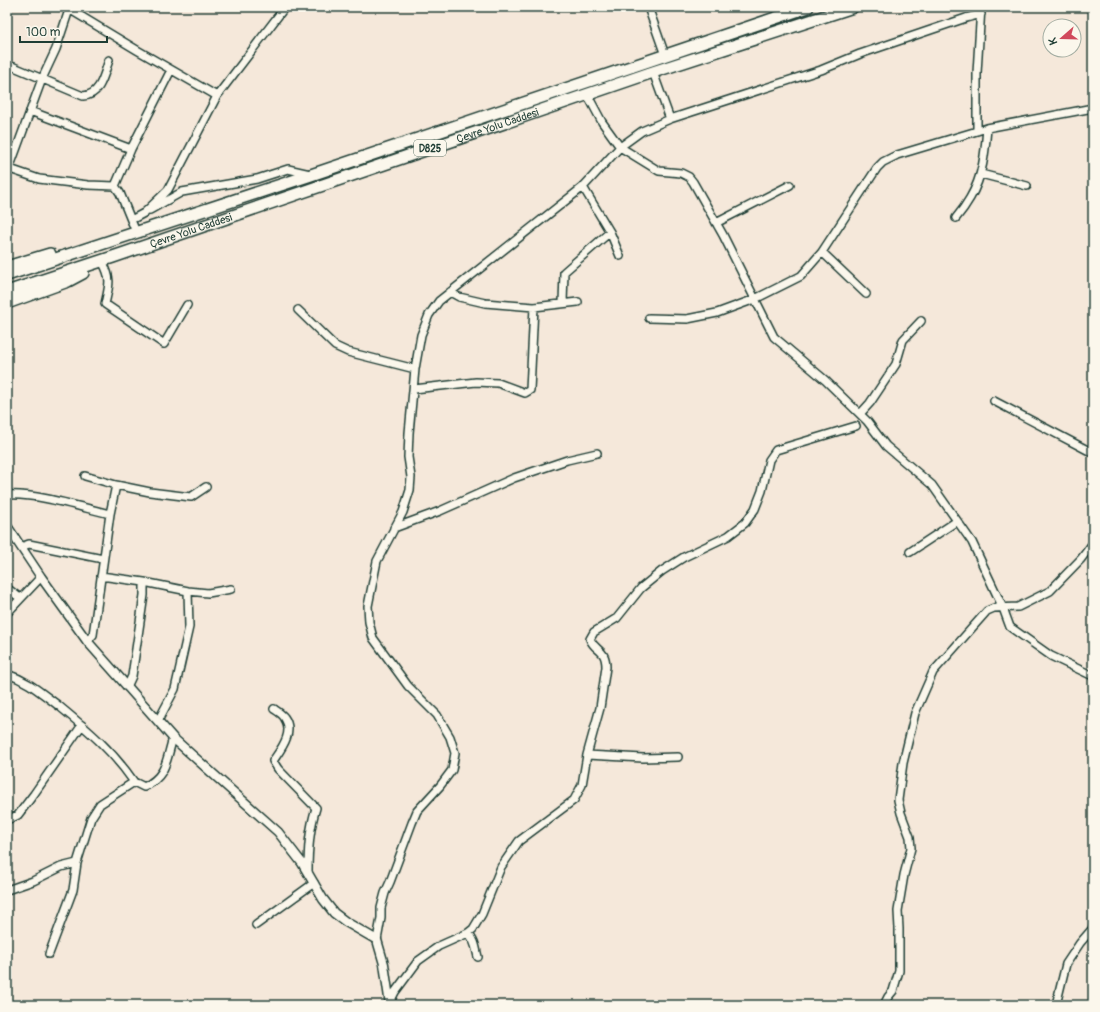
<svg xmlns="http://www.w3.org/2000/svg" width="1100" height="1012" font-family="Pangolin,sans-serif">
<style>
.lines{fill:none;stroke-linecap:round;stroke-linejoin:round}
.minor-casing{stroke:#1f3d34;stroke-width:10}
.tertiary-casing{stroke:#1f3d34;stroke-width:11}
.trunk-casing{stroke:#1f3d34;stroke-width:14}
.minor{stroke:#fbf7ec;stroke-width:7}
.tertiary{stroke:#fbf7ec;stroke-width:8}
.trunk{stroke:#fbf7ec;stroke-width:11}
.labels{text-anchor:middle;stroke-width:3.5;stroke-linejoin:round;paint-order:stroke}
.shield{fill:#fbf7ec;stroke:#61756b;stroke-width:1}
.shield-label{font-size:10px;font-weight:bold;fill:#1f3d34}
.street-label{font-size:11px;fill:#1f3d34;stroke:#fbf7ec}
</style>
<rect width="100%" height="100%" fill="#f5e8da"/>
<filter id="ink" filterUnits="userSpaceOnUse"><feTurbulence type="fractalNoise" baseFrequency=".025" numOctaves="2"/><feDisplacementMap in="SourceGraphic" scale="8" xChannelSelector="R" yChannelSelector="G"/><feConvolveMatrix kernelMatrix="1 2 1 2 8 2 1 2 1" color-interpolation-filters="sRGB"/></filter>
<g filter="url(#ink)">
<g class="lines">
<defs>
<path id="minor" d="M648 7 665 55
M69 9 137 50 217 96
M7 64 83 96C101 95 104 74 109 60
M587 94 602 122 620 147 659 171 681 173 689 177 693 182 723 235 774 337 825 380 867 421 886 446 932 485 972 542 1003 608 1010 627 1051 656 1093 676
M30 111 131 149
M670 119 821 70 860 54 966 18 981 14
M977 131V73L981 7
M7 168 39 179 88 185 115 186 120 193 131 220
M9 169 42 79 56 49 70 7
M981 174 1027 186
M115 186 131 149 171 70
M583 187 610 232 620 256
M150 210 182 192 257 179 288 169 310 174
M956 218C961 212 966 205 970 198 983 176 985 153 987 128
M716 223 790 185
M136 232 131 220 144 213 168 190 217 96 285 7
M822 252 866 294
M103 263C112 279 109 286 105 304L164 344 187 305
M450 292 459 297 485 303 534 307 578 302
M563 303 564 272 610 232
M298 310 335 346 348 352 415 369
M649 318 687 319 717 313 755 299 801 276 822 252 877 168 883 162 897 155 987 128 1093 108
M414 389 476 382 498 383 525 393 530 390 534 307
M994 401 1093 453
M860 414 870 403 896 364 903 340 921 321
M85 476 116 485 150 492 191 497 206 487
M7 495C37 493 80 507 110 514
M394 528 440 511 514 478 567 460 597 453
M21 547 29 544 103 559
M910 552 957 521
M101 576 144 582 188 591 208 593 231 589
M7 588 20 598
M7 613 41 577
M87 641 93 635 110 514 116 485
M7 674C29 681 41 693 59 706 88 730 112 750 134 782
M127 687 132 676 144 595V582
M274 709C277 711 282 714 284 717 295 732 281 749 273 761L278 769 316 808C309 830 308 850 308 872
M158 721 175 689 189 627 188 591
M587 755 643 758 678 757
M7 820 18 815 34 794 82 725
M7 890 33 881 61 867 77 863
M256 925 314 883
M468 933C475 939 476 949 478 957
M377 940 381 918V908L385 893 390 882 412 823 417 811 440 786 452 770 455 753 450 737 437 715 408 686 373 638 369 622 368 606 377 561 403 512 410 490 411 477 408 457 409 433 415 369 421 335 429 315 439 301 583 187 620 147 642 131 670 119 653 72
M49 954 73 890 77 863 91 818 100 804 134 782 144 787C167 776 166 760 173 738
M390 1002 395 992 418 961 439 946 468 933 473 929 482 914 501 867 519 841 574 800 582 785 587 755 600 708 606 667C606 648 595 652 590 639L594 632 617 618 641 588 662 571 684 557 728 536 745 523 755 509 762 491 769 460 776 450 856 426
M884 1005 888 997 893 991 899 971V929L898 911 904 875 911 848 910 837 901 813 898 800 903 763 915 713 933 672 987 611 994 608 1018 607 1050 591 1081 559 1093 543
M1056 1005 1066 964 1080 943 1093 928"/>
<path id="tertiary" d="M7 526 41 577 87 641 173 738 278 832 302 863 323 899 334 913 346 922 377 940 384 964 390 1005"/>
<g id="trunk">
<path d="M7 267 50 254"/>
<path d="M7 275 311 175 808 7"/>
<path id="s1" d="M7 292 113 257 653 72 853 7"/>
<path d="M7 303 68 281 83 273"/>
</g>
</defs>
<use href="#minor" class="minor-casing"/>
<use href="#tertiary" class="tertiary-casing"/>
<use href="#trunk" class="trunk-casing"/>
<use href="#minor" class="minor"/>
<use href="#tertiary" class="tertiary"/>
<use href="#trunk" class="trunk"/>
</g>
</g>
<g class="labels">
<rect class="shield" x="414" y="140" width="32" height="16" rx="3"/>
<g class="shield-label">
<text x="430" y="152">D825</text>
</g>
<g class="street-label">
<text dy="4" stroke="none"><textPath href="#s1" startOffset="518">Çevre Yolu Caddesi</textPath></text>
<text dy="4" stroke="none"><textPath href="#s1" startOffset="194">Çevre Yolu Caddesi</textPath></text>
</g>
</g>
<rect width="1100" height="1012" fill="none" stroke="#fbf7ec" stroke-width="24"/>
<rect x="12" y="12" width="1076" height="988" fill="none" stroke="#1f3d34" stroke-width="1.5" filter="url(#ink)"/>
<g transform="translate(1062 38) rotate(250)"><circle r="19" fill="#fbf7ec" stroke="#a3ada2"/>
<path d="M0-3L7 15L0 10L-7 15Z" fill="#d1495b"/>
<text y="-6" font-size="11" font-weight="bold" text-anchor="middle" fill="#1f3d34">K</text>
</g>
<path d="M20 36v6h87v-6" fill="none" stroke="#1f3d34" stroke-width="2"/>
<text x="26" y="36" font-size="12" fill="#1f3d34" stroke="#fbf7ec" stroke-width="3" paint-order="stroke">100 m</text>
</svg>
